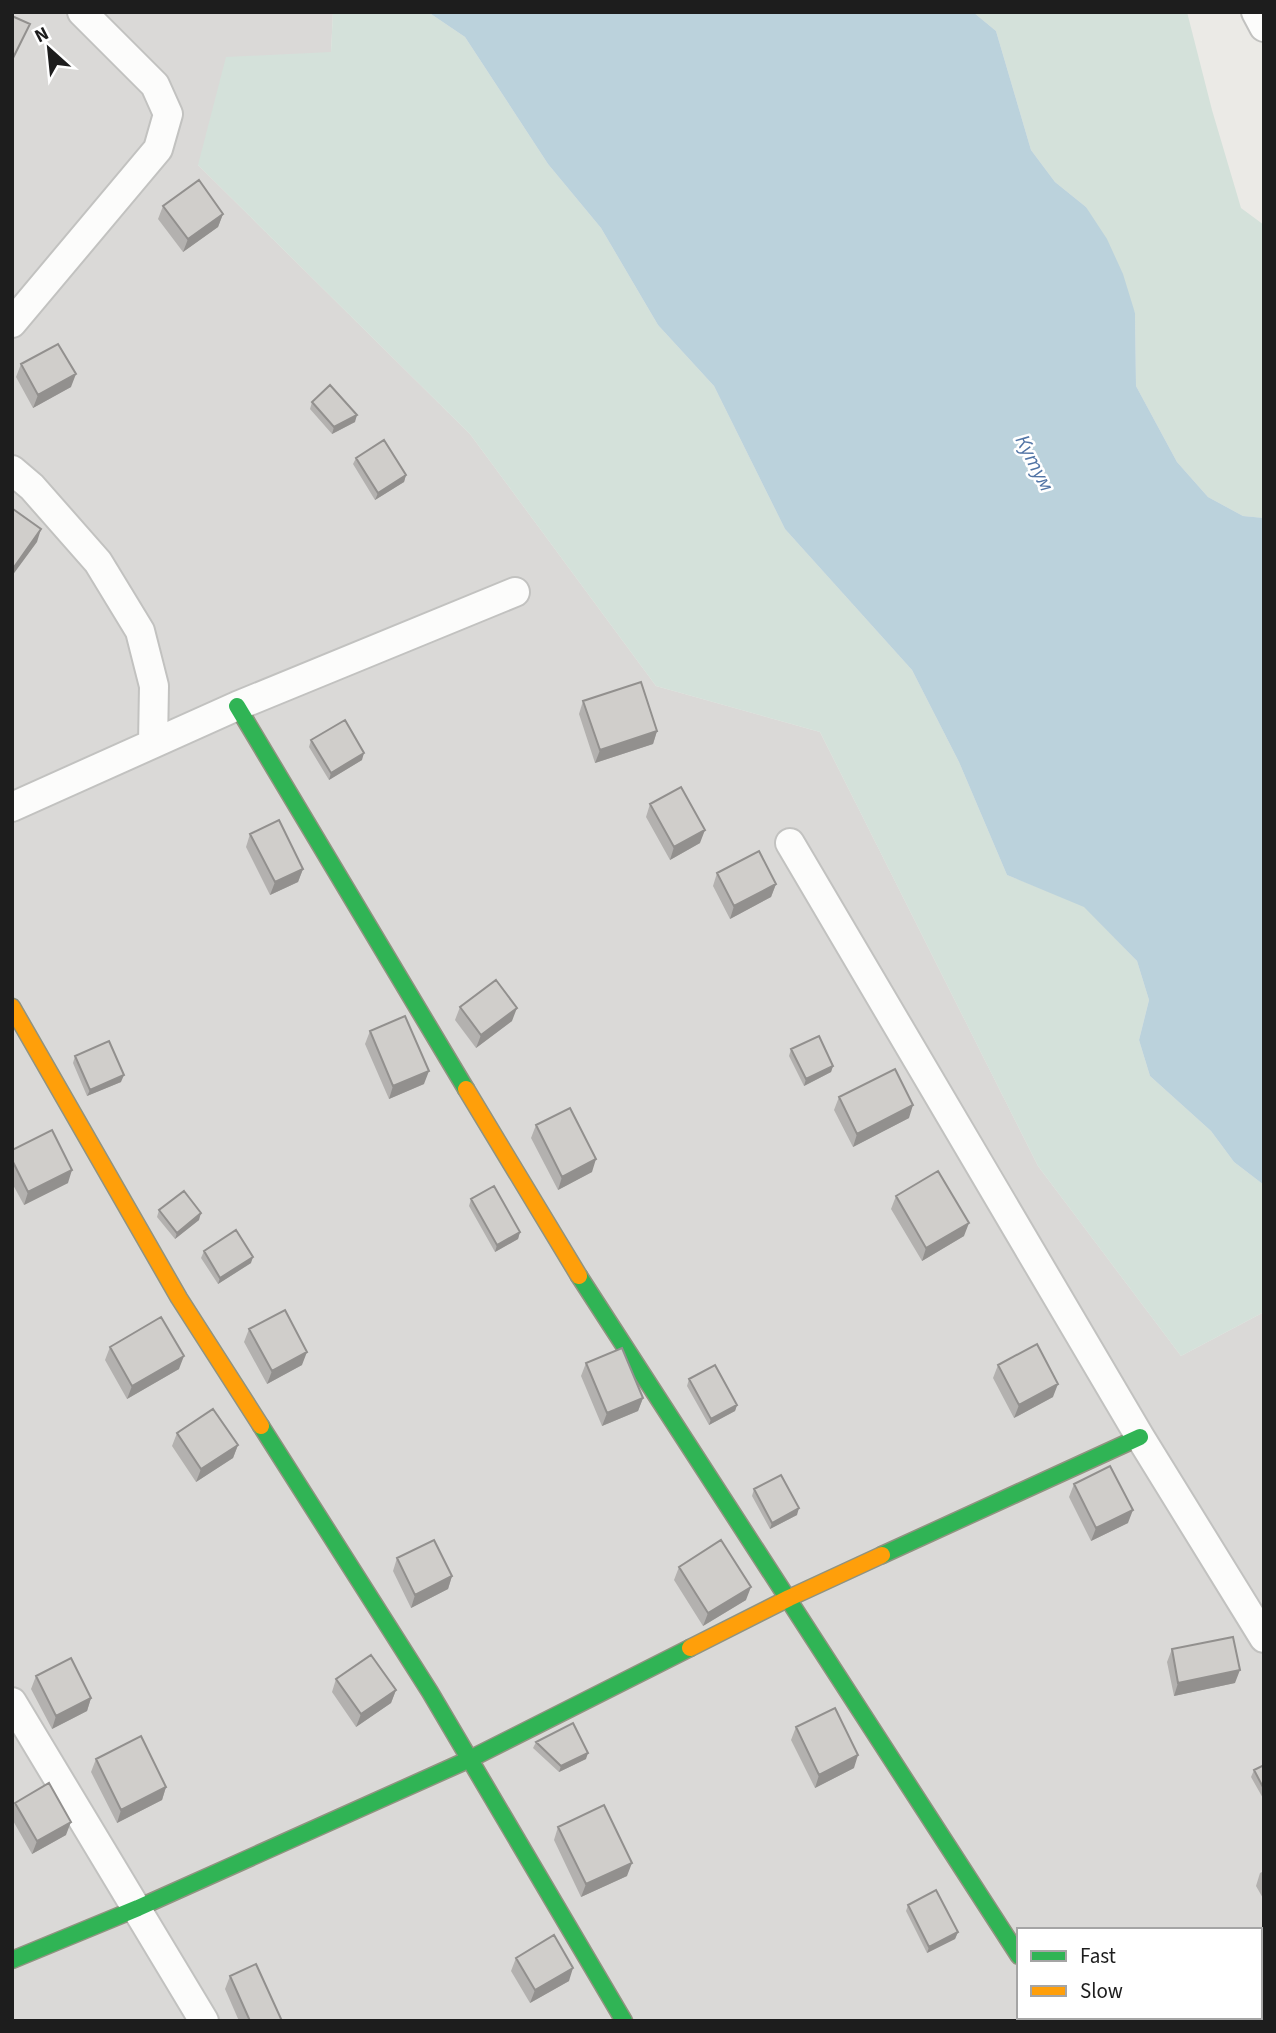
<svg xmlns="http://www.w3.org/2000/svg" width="1276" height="2033" font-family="'Source Sans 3',sans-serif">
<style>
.residential{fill:#dad9d7;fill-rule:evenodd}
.wetland{fill:#d4e1da}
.water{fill:#bbd2dc}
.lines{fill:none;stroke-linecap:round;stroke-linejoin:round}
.street-casing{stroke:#c2c2c0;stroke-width:32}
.fast-casing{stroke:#909380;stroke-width:19}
.slow-casing{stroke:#909380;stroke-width:19}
.street{stroke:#fcfcfb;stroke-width:28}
.fast{stroke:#30b455;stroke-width:16}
.slow{stroke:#ff9f0a;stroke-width:16}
.wall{fill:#b3b1af}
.shaded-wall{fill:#92908e}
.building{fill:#d0cecb;stroke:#92908e;stroke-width:2}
.labels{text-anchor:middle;stroke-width:5;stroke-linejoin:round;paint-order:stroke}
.water-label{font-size:21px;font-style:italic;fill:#5174a5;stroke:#fff}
</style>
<rect width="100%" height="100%" fill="#ebeae6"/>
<path class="residential" d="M12 12H333L331 52 198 165 470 434 656 686 820 732 1038 1166 1181 1356 1264 1312V2021H12ZM1019 1930H1260V2017H1019Z"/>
<path class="wetland" d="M333 12H428L465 37 548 164 601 228 658 325 714 386 785 529 912 670 959 762 1007 875 1084 906 1137 961 1149 1000 1139 1040 1150 1076 1211 1131 1234 1162 1264 1185V1312L1181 1356 1038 1166 820 732 656 686 470 434 198 165 226 57 331 52Z
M973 12H1187L1212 110 1241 208 1264 225V518L1243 516 1208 497 1177 462 1136 386 1135 313 1086 207 1055 182 1031 150 996 31Z"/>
<path class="water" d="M428 12H973L996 31 1031 150 1055 182 1086 207 1107 239 1123 274 1135 313 1136 386 1177 462 1208 497 1243 516 1264 518V1185L1234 1162 1211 1131 1150 1076 1139 1040 1149 1000 1137 961 1084 907 1007 875 959 762 912 670 785 529 714 386 658 325 601 228 548 164 465 37Z"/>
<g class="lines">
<defs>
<path id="street" d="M1256 12 1264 27
M12 323 158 149 168 114 155 85 82 12
M12 470 32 487 98 562 140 631 154 686 153 743
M12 807 237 706 515 592
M790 843 1140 1437 1264 1638
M12 1702 204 2021
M1058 2017 1060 2021"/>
<path id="fast" d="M237 706 466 1089
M579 1276 1019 1956
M261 1426 430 1692 624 2021
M882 1555 1140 1437
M12 1960 138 1908 470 1759 690 1648"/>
<path id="slow" d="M12 1007 179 1298 261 1426
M466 1089 579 1276
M690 1648 789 1598 882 1555"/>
</defs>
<use href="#street" class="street-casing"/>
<use href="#fast" class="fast-casing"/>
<use href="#slow" class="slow-casing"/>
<use href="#street" class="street"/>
<use href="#fast" class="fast"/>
<use href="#slow" class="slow"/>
</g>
<path class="wall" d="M163 206 223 214 218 227 183 252 158 219Z
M21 364 71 387 33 408 16 377Z
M312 402 355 422 332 434 310 409Z
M356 458 406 475 404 482 375 500 353 464Z
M583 701 657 731 653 744 595 763 579 714Z
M311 740 362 760 329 780 309 747Z
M650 804 700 843 670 860 646 817Z
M250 834 303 869 298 882 270 895 246 847Z
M717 873 776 884 771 897 730 919 713 886Z
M460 1007 512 1021 476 1048 455 1020Z
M370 1031 424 1084 389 1099 365 1044Z
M791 1049 833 1066 831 1072 804 1086 789 1056Z
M75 1056 121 1082 87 1096 73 1063Z
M839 1097 909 1118 853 1147 834 1110Z
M536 1125 592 1172 558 1190 531 1138Z
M12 1150 68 1183 24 1205 12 1183Z
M896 1196 964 1236 922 1261 891 1209Z
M471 1199 520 1232 518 1239 495 1252 469 1206Z
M159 1210 199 1220 175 1239 157 1217Z
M204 1251 251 1263 218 1284 201 1258Z
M249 1329 302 1365 267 1384 244 1342Z
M110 1347 179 1369 127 1399 105 1360Z
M586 1363 643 1398 638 1411 602 1426 581 1376Z
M998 1365 1053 1397 1014 1418 993 1378Z
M689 1379 737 1405 735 1411 709 1425 687 1386Z
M177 1433 238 1445 233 1458 196 1482 172 1446Z
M1074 1484 1128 1523 1091 1541 1069 1497Z
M754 1489 797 1515 770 1529 752 1496Z
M397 1558 452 1576 448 1589 411 1608 393 1571Z
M679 1567 746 1600 703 1626 674 1580Z
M1172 1649 1235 1683 1174 1696 1167 1662Z
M36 1676 91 1698 87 1711 52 1729 31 1689Z
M336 1679 396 1690 391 1703 356 1727 332 1692Z
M796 1727 854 1768 815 1788 791 1740Z
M536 1742 586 1759 559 1772 533 1748Z
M96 1759 166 1787 162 1800 117 1823 91 1772Z
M1264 1765V1800L1251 1777 1254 1770Z
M15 1803 66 1835 32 1854 12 1819V1811Z
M558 1827 627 1876 581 1897 554 1840Z
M1264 1871V1900L1256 1886 1260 1873Z
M908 1905 958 1932 955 1939 927 1953 906 1911Z
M516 1958 569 1981 530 2003 511 1971Z
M230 1976 282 2021H239L225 1989Z"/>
<path class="shaded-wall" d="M223 214 218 227 183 252 188 239Z
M76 374 71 387 33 408 38 395Z
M357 415 355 422 332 434 334 427Z
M406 475 404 482 375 500 378 493Z
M41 529 37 542 12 576V570Z
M657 731 653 744 595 763 600 750Z
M364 753 362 760 329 780 331 773Z
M705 830 700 843 670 860 674 847Z
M303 869 298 882 270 895 275 882Z
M776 884 771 897 730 919 734 906Z
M517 1008 512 1021 476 1048 481 1035Z
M833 1066 831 1072 804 1086 806 1079Z
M429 1071 424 1084 389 1099 393 1086Z
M124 1075 121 1082 87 1096 90 1090Z
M913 1105 909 1118 853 1147 857 1134Z
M596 1159 592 1172 558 1190 562 1177Z
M72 1170 68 1183 24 1205 28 1192Z
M201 1213 199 1220 175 1239 177 1233Z
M969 1223 964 1236 922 1261 926 1248Z
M520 1232 518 1239 495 1252 497 1245Z
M253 1257 251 1263 218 1284 220 1278Z
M307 1352 302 1365 267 1384 272 1371Z
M184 1356 179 1369 127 1399 132 1386Z
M1058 1384 1053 1397 1014 1418 1019 1405Z
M643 1398 638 1411 602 1426 607 1413Z
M737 1405 735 1411 709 1425 711 1419Z
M238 1445 233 1458 196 1482 201 1469Z
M799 1508 797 1515 770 1529 772 1523Z
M1133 1510 1128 1523 1091 1541 1096 1528Z
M452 1576 448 1589 411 1608 415 1595Z
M751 1587 746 1600 703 1626 708 1613Z
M1240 1670 1235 1683 1174 1696 1178 1683Z
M396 1690 391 1703 356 1727 361 1714Z
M91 1698 87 1711 52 1729 56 1716Z
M588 1753 586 1759 559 1772 561 1766Z
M858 1755 854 1768 815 1788 819 1775Z
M166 1787 162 1800 117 1823 121 1810Z
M71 1822 66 1835 32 1854 37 1841Z
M632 1863 627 1876 581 1897 586 1884Z
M958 1932 955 1939 927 1953 929 1947Z
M573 1968 569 1981 530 2003 535 1990Z"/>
<path class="building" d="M12 16 30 24 12 60Z
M199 180 223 214 188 239 163 206Z
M58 344 76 374 38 395 21 364Z
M330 385 357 415 334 427 312 402Z
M384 440 406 475 378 493 356 458Z
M13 509 41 529 12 570V510Z
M641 682 657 731 600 750 583 701Z
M345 720 364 753 331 773 311 740Z
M681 787 705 830 674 847 650 804Z
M279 820 303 869 275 882 250 834Z
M759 851 776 884 734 906 717 873Z
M496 980 517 1008 481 1035 460 1007Z
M405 1016 429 1071 393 1086 370 1031Z
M819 1036 833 1066 806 1079 791 1049Z
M109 1041 124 1075 90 1090 75 1056Z
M895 1069 913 1105 857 1134 839 1097Z
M570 1108 596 1159 562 1177 536 1125Z
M52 1130 72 1170 28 1192 12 1160V1150Z
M938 1171 969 1223 926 1248 896 1196Z
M494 1186 520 1232 497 1245 471 1199Z
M184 1191 201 1213 177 1233 159 1210Z
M236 1230 253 1257 220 1278 204 1251Z
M285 1310 307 1352 272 1371 249 1329Z
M161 1317 184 1356 132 1386 110 1347Z
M1037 1344 1058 1384 1019 1405 998 1365Z
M622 1348 643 1398 607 1413 586 1363Z
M715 1365 737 1405 711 1419 689 1379Z
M213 1409 238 1445 201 1469 177 1433Z
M1110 1466 1133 1510 1096 1528 1074 1484Z
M781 1475 799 1508 772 1523 754 1489Z
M434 1540 452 1576 415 1595 397 1558Z
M721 1540 751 1587 708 1613 679 1567Z
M1233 1637 1240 1670 1178 1683 1172 1649Z
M371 1655 396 1690 361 1714 336 1679Z
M71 1658 91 1698 56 1716 36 1676Z
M835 1708 858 1755 819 1775 796 1727Z
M573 1723 588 1753 561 1766 536 1742Z
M141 1736 166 1787 121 1810 96 1759Z
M1264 1765V1789L1254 1770Z
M49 1783 71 1822 37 1841 15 1803Z
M604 1805 632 1863 586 1884 558 1827Z
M936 1890 958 1932 929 1947 908 1905Z
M554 1935 573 1968 535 1990 516 1958Z
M256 1964 282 2021H250L230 1976Z"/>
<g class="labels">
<g class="water-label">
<text transform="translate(1035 463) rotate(63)" y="7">Кутум</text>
</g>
</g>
<rect width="1276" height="2033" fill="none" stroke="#1d1d1d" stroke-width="28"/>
<rect x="1017" y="1928" width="245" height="91" fill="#ffffff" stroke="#a5a5a5" stroke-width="2"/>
<rect x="1031" y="1951" width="35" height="10" fill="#30b455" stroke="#a5a5a5" stroke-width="2"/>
<text x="1080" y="1963" font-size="21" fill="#1d1d1d">Fast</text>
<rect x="1031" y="1986" width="35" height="10" fill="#ff9f0a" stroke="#a5a5a5" stroke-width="2"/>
<text x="1080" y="1998" font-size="21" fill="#1d1d1d">Slow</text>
<g transform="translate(49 49) rotate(333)" stroke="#ffffff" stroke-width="5" paint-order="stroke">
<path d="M0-5L12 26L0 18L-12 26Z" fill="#1d1d1d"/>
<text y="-10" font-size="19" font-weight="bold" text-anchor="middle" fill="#1d1d1d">N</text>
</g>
</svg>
